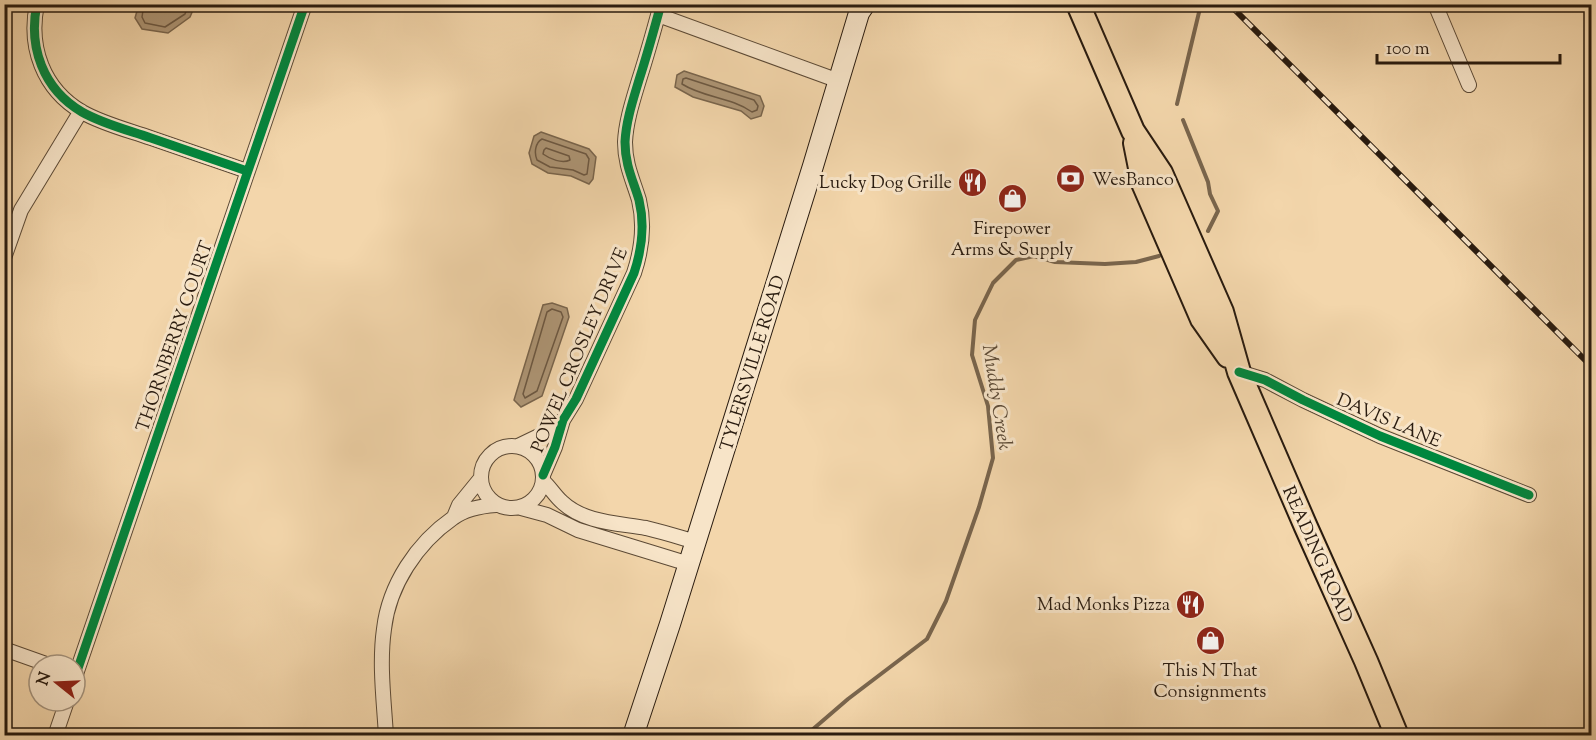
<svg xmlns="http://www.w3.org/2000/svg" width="1596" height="740" font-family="'Sorts Mill Goudy',serif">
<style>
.water{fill:#ae9676;stroke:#79654d;stroke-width:1.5}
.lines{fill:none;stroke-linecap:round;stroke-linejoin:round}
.shore{stroke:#6c5842;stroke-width:1.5}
.stream{stroke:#79654d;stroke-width:4}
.minor-casing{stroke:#5c4a36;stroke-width:16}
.secondary-casing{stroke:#291b0f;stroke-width:22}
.primary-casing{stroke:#291b0f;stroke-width:26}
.minor{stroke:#f7e4c8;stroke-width:14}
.secondary{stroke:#f7e4c8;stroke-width:20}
.primary{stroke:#f3d6ab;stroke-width:22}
.rail-casing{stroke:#291b0f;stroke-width:6}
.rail{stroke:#f7e4c8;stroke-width:4;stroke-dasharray:11;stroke-linecap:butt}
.cycleway-casing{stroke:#f7e4c8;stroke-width:13}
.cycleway{stroke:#00873e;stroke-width:9}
.labels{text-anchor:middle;stroke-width:6;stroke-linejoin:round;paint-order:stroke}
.poi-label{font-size:18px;fill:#291b0f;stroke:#f7e4c8;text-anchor:end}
.street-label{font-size:18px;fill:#291b0f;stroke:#f7e4c8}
.water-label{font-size:20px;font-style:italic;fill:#5e4c38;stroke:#f7e4c8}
</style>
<rect width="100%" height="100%" fill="#f3d6ab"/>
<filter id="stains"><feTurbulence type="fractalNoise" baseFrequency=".00333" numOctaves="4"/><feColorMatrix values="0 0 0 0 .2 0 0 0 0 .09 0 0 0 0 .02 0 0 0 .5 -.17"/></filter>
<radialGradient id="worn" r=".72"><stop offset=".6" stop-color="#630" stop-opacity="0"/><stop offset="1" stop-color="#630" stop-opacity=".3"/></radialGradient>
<path class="water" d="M139 4H195V5L190 17 168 33 142 29 135 18Z
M684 71 760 96 764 106 761 116 751 119 741 111 693 97 675 87 677 75Z
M541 132 589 149 596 157 593 179 589 184 571 176 548 173 532 164 529 153 534 136Z
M552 303 567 308 569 317 542 396 521 407 514 400 543 305Z"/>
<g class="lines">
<path class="shore" d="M144 4 142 17 145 23 165 27 185 14 189 4
M686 78 754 100 758 106 757 110 752 112C731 97 704 98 682 84L683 79Z
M542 139 586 154 589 159 587 174 584 175 573 170 550 167 537 160C534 153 535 143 542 139Z
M546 148 569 156 570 160C562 164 550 159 543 154L544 150Z
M552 309 561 312 563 317 537 391 525 398 523 394 547 312Z"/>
<path class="stream" d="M1177 104 1201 4
M1183 120 1208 182 1210 194 1218 211 1208 231
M805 736 848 699 927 639 946 601 979 507 993 458 988 406 972 355 975 320 993 283 1016 260 1034 256 1055 262 1105 264 1136 262 1159 256"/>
<defs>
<path id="minor" d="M37 4C28 47 43 89 82 112 103 124 128 130 151 138 183 149 215 160 247 171
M1435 4 1469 85
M658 15 839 81
M4 258 21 210 81 111
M1239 372 1265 380 1303 400 1380 436 1529 495
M481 477a31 31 0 1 1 62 0a31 31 0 1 1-62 0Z
M518 446 545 433 563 420
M543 475 555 447 563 420 576 399 634 273C642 249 645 225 639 200 633 180 625 165 625 142 626 121 633 100 639 80 647 55 654 30 661 4
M543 481C550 487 555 496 562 502 584 523 618 523 646 528 663 532 679 537 696 542
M521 508 547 515 578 530 689 564
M454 517 459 505 481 478
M4 649 49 665
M75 677 305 4
M55 736 67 701
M386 736C384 701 379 664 384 629 389 585 417 543 453 518 465 509 481 506 496 505"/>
<path id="secondary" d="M633 736 670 624 813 166 859 13 865 4"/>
<path id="primary" d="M1078 4 1133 131 1161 173 1222 312 1239 372 1306 527 1366 661 1397 736
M1135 143 1143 183 1202 319 1228 356"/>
</defs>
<use href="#minor" class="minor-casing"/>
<use href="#secondary" class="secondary-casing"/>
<use href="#primary" class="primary-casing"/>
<use href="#minor" class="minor"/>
<use href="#secondary" class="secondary"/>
<use href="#primary" class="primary"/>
<defs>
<path id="rail" d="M1229 4 1592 367"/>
</defs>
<use href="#rail" class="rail-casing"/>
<use href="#rail" class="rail"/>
<defs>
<path id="cycleway" d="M37 4C28 47 43 89 82 112 103 124 128 130 151 138 183 149 215 160 247 171
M1239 372 1265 380 1303 400 1380 436 1529 495
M543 475 555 447 563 420 576 399 634 273C642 249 645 225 639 200 633 180 625 165 625 142 626 121 633 100 639 80 647 55 654 30 661 4
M75 677 305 4"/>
</defs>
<use href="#cycleway" class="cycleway-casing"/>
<use href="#cycleway" class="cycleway"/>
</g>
<defs>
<symbol id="bank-disc" viewBox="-11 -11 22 22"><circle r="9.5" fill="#8f2418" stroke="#f7e4c8"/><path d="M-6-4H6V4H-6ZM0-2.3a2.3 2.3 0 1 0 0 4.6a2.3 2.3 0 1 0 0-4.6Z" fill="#fff"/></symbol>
<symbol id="restaurant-disc" viewBox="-11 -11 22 22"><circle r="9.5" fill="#8f2418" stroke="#f7e4c8"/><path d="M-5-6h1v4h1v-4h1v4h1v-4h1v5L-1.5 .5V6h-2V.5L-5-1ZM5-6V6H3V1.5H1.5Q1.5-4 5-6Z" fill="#fff"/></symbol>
<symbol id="shop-disc" viewBox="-11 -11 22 22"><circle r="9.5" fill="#8f2418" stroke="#f7e4c8"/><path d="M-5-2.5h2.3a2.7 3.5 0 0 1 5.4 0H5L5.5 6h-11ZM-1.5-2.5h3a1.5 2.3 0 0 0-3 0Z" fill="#fff"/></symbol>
</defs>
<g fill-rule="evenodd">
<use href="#bank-disc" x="1054" y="162" width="33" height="33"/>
<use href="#restaurant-disc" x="956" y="166" width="33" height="33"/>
<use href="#shop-disc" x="996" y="182" width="33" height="33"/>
<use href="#restaurant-disc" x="1174" y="588" width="33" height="33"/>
<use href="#shop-disc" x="1194" y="624" width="33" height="33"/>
</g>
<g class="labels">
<g class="poi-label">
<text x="1092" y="185" text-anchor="start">WesBanco</text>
<text x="952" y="188">Lucky Dog Grille</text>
<text x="1012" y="234" text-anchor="middle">Firepower<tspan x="1012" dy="21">Arms &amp; Supply</tspan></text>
<text x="1170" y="610">Mad Monks Pizza</text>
<text x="1210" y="676" text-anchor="middle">This N That<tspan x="1210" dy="21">Consignments</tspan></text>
</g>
<g class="street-label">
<text transform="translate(174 336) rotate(-71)" y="6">THORNBERRY COURT</text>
<text transform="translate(579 350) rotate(-67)" y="6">POWEL CROSLEY DRIVE</text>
<text transform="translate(752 363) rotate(-73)" y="6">TYLERSVILLE ROAD</text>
<text transform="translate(1389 420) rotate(23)" y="6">DAVIS LANE</text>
<text transform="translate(1318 554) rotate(66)" y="6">READING ROAD</text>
</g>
<g class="water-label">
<text transform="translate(998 397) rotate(81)" y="7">Muddy Creek</text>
</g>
</g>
<rect width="1596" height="740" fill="none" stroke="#f3d6ab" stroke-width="24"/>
<rect x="6" y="6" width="1584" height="728" fill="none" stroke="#291b0f" stroke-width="3"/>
<rect x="12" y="12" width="1572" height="716" fill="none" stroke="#291b0f" stroke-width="1.5"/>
<g transform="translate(57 683) rotate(288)"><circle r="28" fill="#f7e4c8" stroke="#a5947e" stroke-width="1.5"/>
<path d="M0-4.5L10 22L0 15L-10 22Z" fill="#8f2418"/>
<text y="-9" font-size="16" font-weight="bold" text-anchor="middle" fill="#291b0f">N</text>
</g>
<path d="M1377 54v9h183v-9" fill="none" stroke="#291b0f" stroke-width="3"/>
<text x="1386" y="54" font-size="18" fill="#291b0f" stroke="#f7e4c8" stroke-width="4.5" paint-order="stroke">100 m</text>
<rect width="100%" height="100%" filter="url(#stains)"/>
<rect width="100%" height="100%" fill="url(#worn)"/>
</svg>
